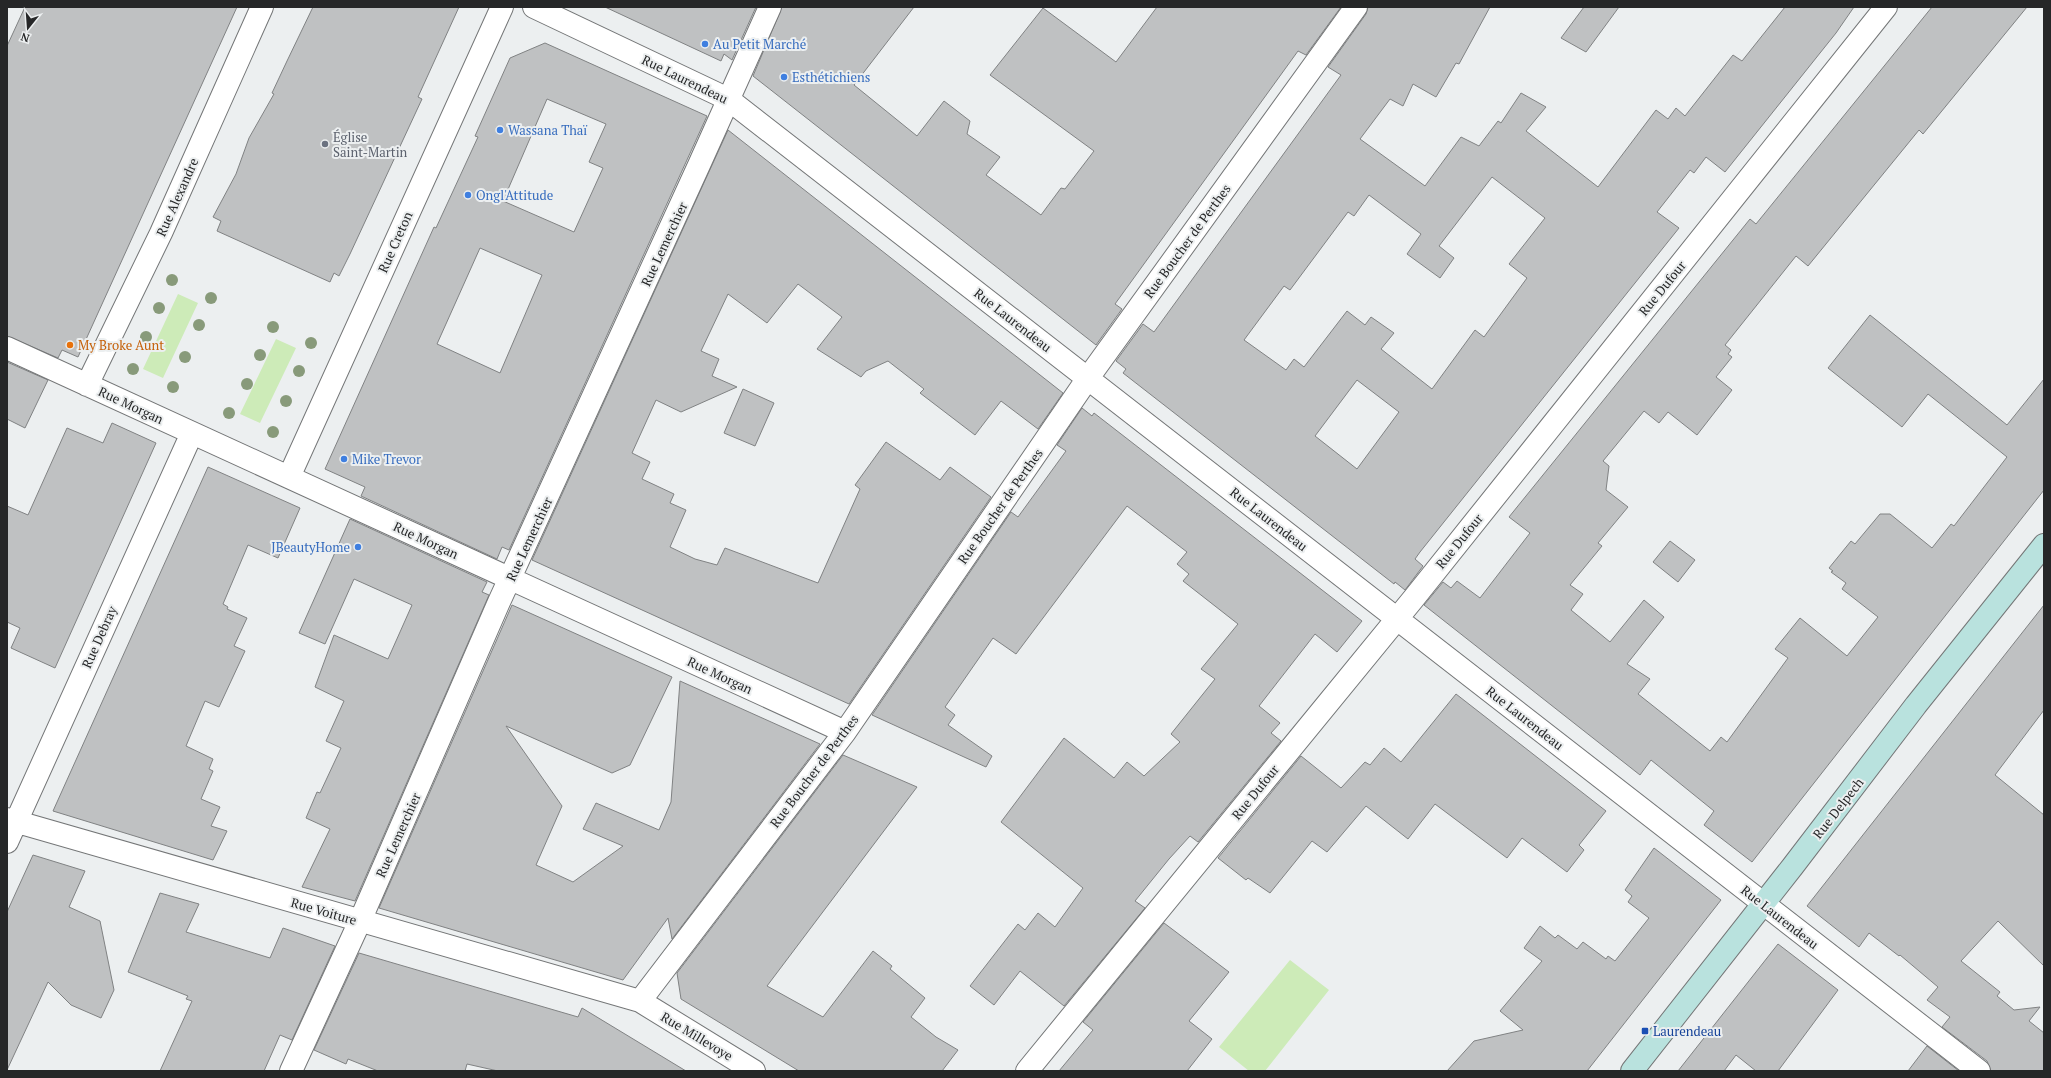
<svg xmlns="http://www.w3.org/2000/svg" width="2051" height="1078" font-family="'PT Serif',serif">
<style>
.green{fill:#cdebb8}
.building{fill:#bfc1c2;stroke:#808283;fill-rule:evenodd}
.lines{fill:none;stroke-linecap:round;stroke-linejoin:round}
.street-casing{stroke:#747677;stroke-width:24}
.secondary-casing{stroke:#747677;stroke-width:24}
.street{stroke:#fff;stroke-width:22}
.secondary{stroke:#b9e2de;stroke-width:22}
.tree{fill:#889a7a}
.shop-dot{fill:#3f7fe0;stroke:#eceff0;stroke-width:1.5}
.worship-dot{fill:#6b7280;stroke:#eceff0;stroke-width:1.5}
.food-dot{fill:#e8710a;stroke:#eceff0;stroke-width:1.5}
.transit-dot{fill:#1a4fb4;stroke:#eceff0;stroke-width:1.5}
.labels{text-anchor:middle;stroke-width:4;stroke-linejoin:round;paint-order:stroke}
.shop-label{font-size:13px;fill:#366cbe;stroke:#eceff0;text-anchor:start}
.street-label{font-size:13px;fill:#262728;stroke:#eceff0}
.worship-label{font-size:13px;fill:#5b616d;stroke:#eceff0;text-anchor:start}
.food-label{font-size:13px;fill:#c56008;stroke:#eceff0;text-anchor:start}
.transit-label{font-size:13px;fill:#164399;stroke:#eceff0;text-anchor:start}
</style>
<rect width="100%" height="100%" fill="#eceff0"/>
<path class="green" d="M178 294 198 303 163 378 143 369Z
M276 339 296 348 260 423 240 414Z
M1290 960 1329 990 1265 1071H1249L1219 1047Z"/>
<path class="building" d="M25 7H237L78 357 62 350 58 358 7 336V46Z
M313 7H459L418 97 422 99 350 254 339 276 334 273 330 282 217 231 221 221 213 217 236 174 249 138 274 94 272 93 287 61Z
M605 7H756L732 60 724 54 721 61Z
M782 7H914L854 85 917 136 944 101 970 121 967 134 1000 157 986 175 1041 215 1061 188 1065 189 1094 151 990 75 1043 8 1116 62 1157 7H1341L1306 55 1298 51 1238 134 1115 304 1122 309 1096 345 753 76Z
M1368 7H1490L1459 64 1456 63 1436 97 1413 84 1403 106 1390 99 1360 139 1425 186 1461 137 1479 146 1498 121 1501 123 1521 93 1546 107 1526 131 1598 187 1656 110 1668 119 1676 108 1685 116 1733 55 1742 61 1785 7H1854L1836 33 1725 172 1706 157 1694 173 1690 170 1657 212 1679 228 1420 552 1415 559 1423 566 1405 590 1395 582 1394 584 1123 373 1126 369 1116 361 1143 324 1154 332 1341 75 1328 67 1366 14ZM1492 177 1545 218 1509 264 1527 278 1484 337 1475 330 1432 389 1381 349 1394 333 1371 317 1365 325 1347 311 1304 367 1294 359 1286 370 1244 340 1284 286 1290 290 1348 212 1354 216 1369 195 1421 234 1407 254 1440 278 1454 258 1439 246ZM1357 380 1399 412 1357 469 1315 436Z
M1584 7H1619L1586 52 1561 38Z
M1932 7H2027L1923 134 1919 130 1808 266 1796 256 1725 345 1731 350 1728 354 1732 357 1716 377 1732 390 1697 435 1668 412 1659 423 1644 411 1603 461 1609 466 1606 490 1628 507 1598 543 1602 546 1570 585 1583 594 1571 610 1610 642 1644 600 1664 617 1627 664 1650 679 1638 694 1710 751 1721 737 1727 742 1788 658 1775 649 1800 618 1847 656 1878 617 1842 589 1846 583 1831 572 1833 571 1829 568 1851 541 1855 544 1880 514H1890L1932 548 1951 524 1954 526 2007 457 1928 394 1902 427 1828 368 1870 315 2007 425 2044 379V490L1752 862 1704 825 1714 811 1651 760 1640 775 1424 605 1443 582 1451 588 1457 581 1480 598 1530 533 1509 517 1750 219 1756 224Z
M545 43 707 116 509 550 502 547 497 559 361 496 365 487 325 469 434 227 436 228 478 137 475 136 510 58ZM547 99 606 124 589 162 603 168 574 232 503 201ZM480 248 542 275 500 373 437 344Z
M728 130 1063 393 1038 429 1001 401 975 435 920 393 924 389 888 361 866 371 861 377 817 349 842 317 798 284 767 323 728 294 701 351 719 359 712 376 737 387 681 412 656 400 632 453 650 462 642 479 674 494 670 503 686 510 670 547 695 559 717 565 725 548 818 583 860 489 855 485 886 442 940 480 950 467 991 497 849 704 532 560Z
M7 362 48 380 25 428 7 419Z
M743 389 774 403 755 446 724 433Z
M1082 408 1092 416 1094 413 1362 621 1337 652 1315 634 1259 706 1280 723 1271 733 1281 741 1198 842 1190 836 1169 859 1135 901 1145 908 1064 1006 1020 971 994 1005 970 986 1018 924 1025 930 1038 913 1055 927 1083 888 1001 822 1064 738 1114 778 1127 762 1144 776 1180 742 1171 734 1215 679 1201 669 1238 624 1183 581 1189 574 1177 564 1187 552 1127 506 1016 654 993 638 945 707 955 715 948 725 992 756 986 767 872 715 1011 512 1018 517 1066 451 1057 445Z
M112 423 156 443 55 668 11 648 20 628 7 622V506L28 515 67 428 103 443Z
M208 467 300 508 278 558 248 545 223 604 228 607 227 609 247 618 234 646 245 651 219 707 205 701 186 746 213 759 209 769 213 771 201 799 220 807 211 826 227 831 213 860 53 811Z
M350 519 487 582 482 592 489 595 355 901 302 887 330 829 306 818 317 792 320 793 341 748 326 741 344 701 315 687 334 635 388 659 412 605 354 579 325 644 299 633Z
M1670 541 1695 560 1678 582 1653 562Z
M512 605 672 677 630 765 612 773 506 726 562 806 536 865 573 882 623 846 583 829 596 803 659 830 671 802 680 681 820 744 672 939 668 918 623 980 379 908Z
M2044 605V710L1995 775 2044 815V966L1998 921 1961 961 2000 992 1997 996 2014 1010 2040 1007 2029 1021 2044 1033V1071H1991L1987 1061 1942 1027 1950 1017 1927 1000 1938 987 1900 955 1899 956 1869 933 1859 947 1807 906Z
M1456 694 1606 811 1579 845 1584 850 1567 872 1522 838 1507 858 1435 804 1408 839 1366 806 1327 852 1312 841 1270 893 1248 878 1246 880 1218 858 1301 756 1341 788 1365 762 1370 765 1384 748 1401 762Z
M843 755 917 787 767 986 823 1017 873 951 892 966 890 969 925 998 911 1017 936 1037 958 1050 942 1071H799L681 999 677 973Z
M1654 848 1721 900 1587 1071H1447L1474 1041 1523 1030 1500 1011 1542 961 1524 948 1540 926 1555 938 1558 935 1577 949 1583 942 1606 959 1608 956 1615 961 1649 918 1628 902 1632 896 1625 890Z
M33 855 85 871 69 907 100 921 114 990 101 1018 71 1005 48 982 7 1070V912Z
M160 893 199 904 186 932 270 958 283 928 335 946 292 1040 280 1035 264 1071H160L192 1001 186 999 188 996 128 972Z
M1164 923 1229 972 1189 1021 1212 1039 1187 1071H1059L1093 1030 1083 1022Z
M1778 944 1838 990 1778 1071H1756L1736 1055 1724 1071H1678Z
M359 953 578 1017 582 1008 686 1071H498L467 1064 465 1071H378L348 1059 346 1064 314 1050Z
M1927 1046 1959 1071H1908Z"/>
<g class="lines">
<defs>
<path id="street" d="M534 7 728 99 1979 1071
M7 348 845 732
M87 385 161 233 262 7
M289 477 502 7
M7 819 640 1001 754 1071
M7 842 192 433
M640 1001 845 732 1088 378 1356 7
M291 1071 360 921 499 602 699 165 770 7
M1027 1071 1414 598 1886 7"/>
<path id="secondary" d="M1632 1071 1793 866 1916 705 2044 545"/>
</defs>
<use href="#street" class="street-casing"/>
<use href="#secondary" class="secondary-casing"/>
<use href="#street" class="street"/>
<use href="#secondary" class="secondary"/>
</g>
<g class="tree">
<circle cx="172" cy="280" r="6"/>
<circle cx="211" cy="298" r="6"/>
<circle cx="159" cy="308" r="6"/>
<circle cx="199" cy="325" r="6"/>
<circle cx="273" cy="327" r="6"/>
<circle cx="146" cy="337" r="6"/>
<circle cx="311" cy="343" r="6"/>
<circle cx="260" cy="355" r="6"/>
<circle cx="185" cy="357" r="6"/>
<circle cx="133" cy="369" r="6"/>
<circle cx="299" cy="371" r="6"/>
<circle cx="247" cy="384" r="6"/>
<circle cx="173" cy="387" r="6"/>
<circle cx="286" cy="401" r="6"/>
<circle cx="229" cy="413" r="6"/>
<circle cx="273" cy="432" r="6"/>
</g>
<g class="shop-dot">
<circle cx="705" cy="44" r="4"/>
<circle cx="784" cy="77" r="4"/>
<circle cx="500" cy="130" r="4"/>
<circle cx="468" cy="195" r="4"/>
<circle cx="344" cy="459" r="4"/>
<circle cx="358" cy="547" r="4"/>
</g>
<circle class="worship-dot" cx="325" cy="144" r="4"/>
<circle class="food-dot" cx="70" cy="345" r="4"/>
<rect class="transit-dot" x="1641" y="1027" width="8" height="8" rx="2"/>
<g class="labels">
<g class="shop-label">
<text x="713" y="49">Au Petit Marché</text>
<text x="792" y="82">Esthétichiens</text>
<text x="508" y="135">Wassana Thaï</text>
<text x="476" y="200">Ongl'Attitude</text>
<text x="352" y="464">Mike Trevor</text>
<text x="350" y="552" text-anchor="end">JBeautyHome</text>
</g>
<g class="street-label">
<text transform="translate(685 79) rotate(26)" y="5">Rue Laurendeau</text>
<text transform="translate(177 197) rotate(-66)" y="5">Rue Alexandre</text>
<text transform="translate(1187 241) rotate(-54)" y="5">Rue Boucher de Perthes</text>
<text transform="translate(395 242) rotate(-66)" y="5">Rue Creton</text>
<text transform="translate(664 244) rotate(-65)" y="5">Rue Lemerchier</text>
<text transform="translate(1662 288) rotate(-51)" y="5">Rue Dufour</text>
<text transform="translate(1013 320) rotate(38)" y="5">Rue Laurendeau</text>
<text transform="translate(131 405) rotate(25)" y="5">Rue Morgan</text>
<text transform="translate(1000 506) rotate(-55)" y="5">Rue Boucher de Perthes</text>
<text transform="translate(1269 519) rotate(38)" y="5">Rue Laurendeau</text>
<text transform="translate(529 539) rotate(-65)" y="5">Rue Lemerchier</text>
<text transform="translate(426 540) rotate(25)" y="5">Rue Morgan</text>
<text transform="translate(1459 541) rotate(-51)" y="5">Rue Dufour</text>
<text transform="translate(99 637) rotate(-66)" y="5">Rue Debray</text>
<text transform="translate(720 675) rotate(25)" y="5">Rue Morgan</text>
<text transform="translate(1525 718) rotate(38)" y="5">Rue Laurendeau</text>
<text transform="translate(814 771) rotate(-53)" y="5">Rue Boucher de Perthes</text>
<text transform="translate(1255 792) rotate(-51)" y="5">Rue Dufour</text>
<text transform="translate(1838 808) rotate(-52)" y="5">Rue Delpech</text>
<text transform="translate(398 835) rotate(-66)" y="5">Rue Lemerchier</text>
<text transform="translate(324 911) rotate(16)" y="5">Rue Voiture</text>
<text transform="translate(1780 917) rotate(38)" y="5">Rue Laurendeau</text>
<text transform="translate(697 1036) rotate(31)" y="5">Rue Millevoye</text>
</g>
<g class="worship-label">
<text x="333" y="142">Église<tspan x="333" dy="15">Saint-Martin</tspan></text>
</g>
<g class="food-label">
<text x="78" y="350">My Broke Aunt</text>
</g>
<g class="transit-label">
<text x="1653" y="1036">Laurendeau</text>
</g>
</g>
<rect width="2051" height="1078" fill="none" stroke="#262728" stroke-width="16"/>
<g transform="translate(28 28) rotate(197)" stroke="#eceff0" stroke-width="3" paint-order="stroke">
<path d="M0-3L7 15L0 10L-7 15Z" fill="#262728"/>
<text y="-6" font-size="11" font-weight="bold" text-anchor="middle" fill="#262728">N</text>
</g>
</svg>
